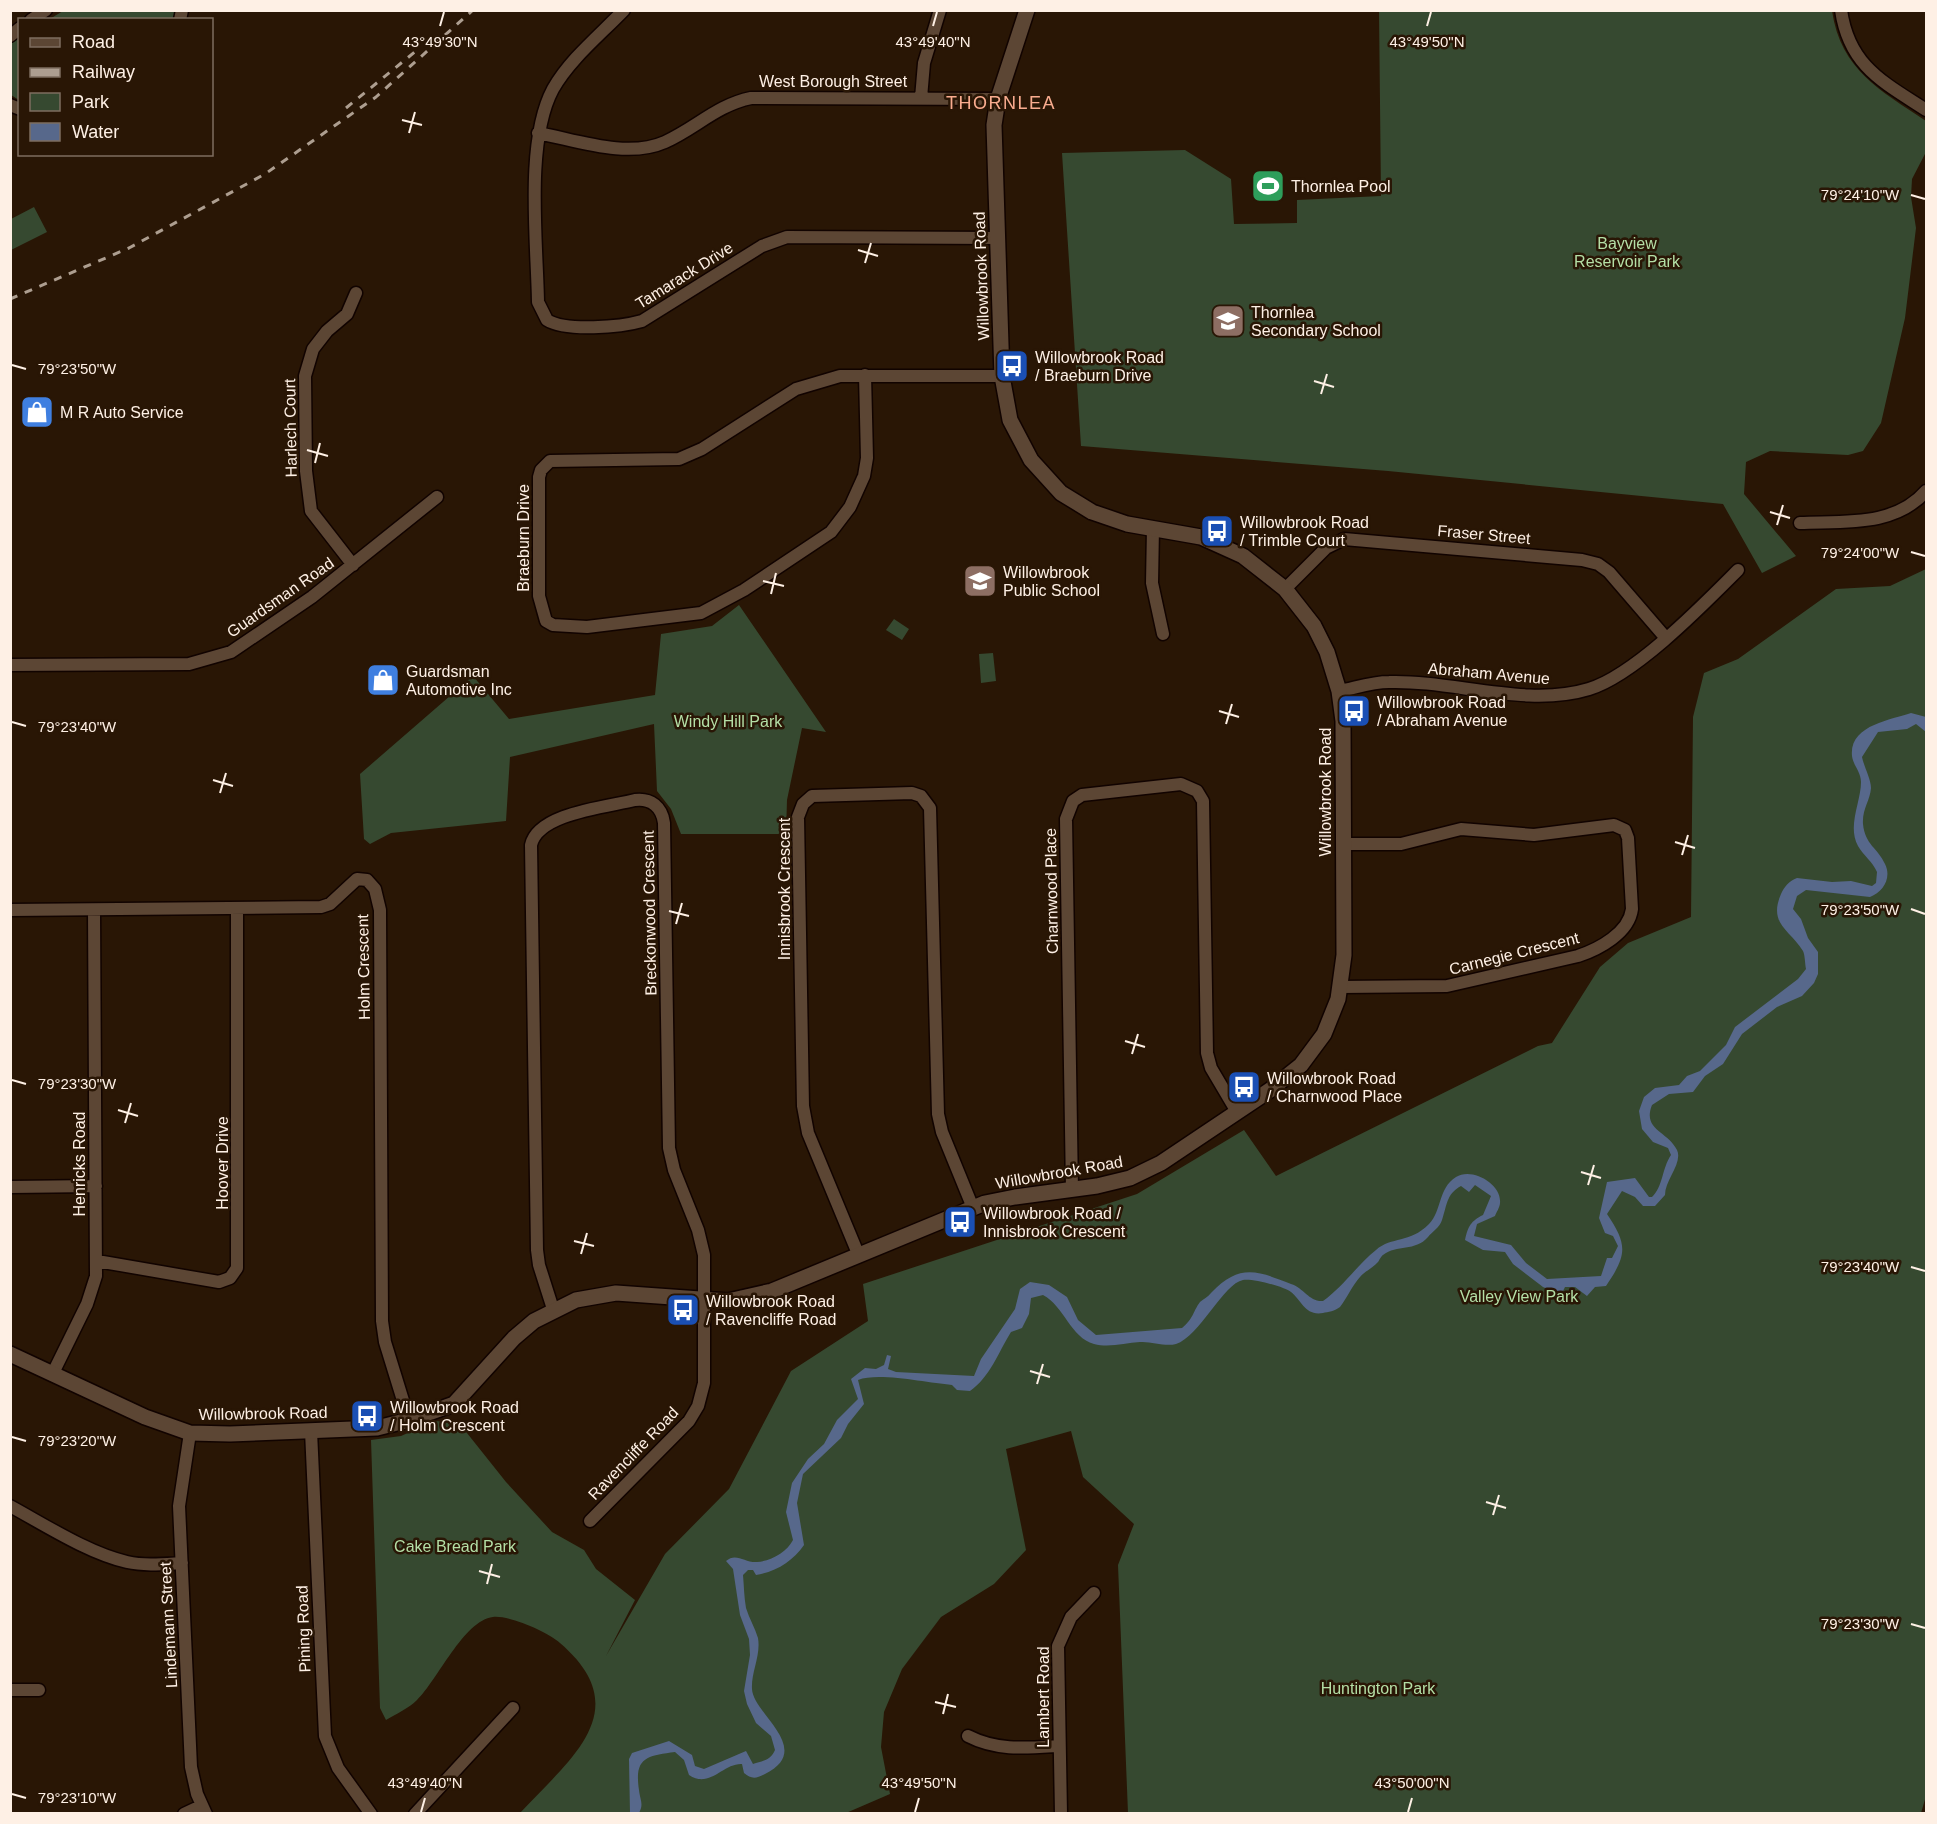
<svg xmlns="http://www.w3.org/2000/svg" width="1937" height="1824" font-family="Arial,sans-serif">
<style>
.green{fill:#364930}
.water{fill:#57688b}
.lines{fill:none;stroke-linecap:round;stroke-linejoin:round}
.minor-casing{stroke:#110300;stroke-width:15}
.tertiary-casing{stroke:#110300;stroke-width:18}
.minor{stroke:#5c4634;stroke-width:12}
.tertiary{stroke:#5c4634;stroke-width:15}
.rail{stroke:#ad9e90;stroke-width:3;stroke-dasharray:8 8;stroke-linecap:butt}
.ticks{fill:none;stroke:#fef0e5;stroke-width:2}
.labels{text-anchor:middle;stroke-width:5;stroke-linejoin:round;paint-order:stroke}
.street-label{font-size:16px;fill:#fef0e5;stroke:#291605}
.poi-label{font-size:16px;fill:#fef0e5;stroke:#291605;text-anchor:start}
.park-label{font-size:16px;fill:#b4dfa6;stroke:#291605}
.neighbourhood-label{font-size:18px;letter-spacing:1.5px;fill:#f9ac8f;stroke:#291605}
.ticks-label{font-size:15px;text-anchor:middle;fill:#fef0e5;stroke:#291605;stroke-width:5;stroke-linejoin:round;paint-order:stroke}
</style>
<rect width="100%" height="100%" fill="#291605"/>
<path class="green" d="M1379 10 1832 11C1841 70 1880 90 1926 121V152L1912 179 1911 197 1916 228 1905 318 1881 423 1863 451 1848 455 1770 451 1746 462 1744 494 1796 556 1762 573 1723 504 1388 471 1081 446 1062 153 1185 150 1231 179 1234 224 1297 223V200L1381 196Z
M63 11H176L173 19 48 20Z
M19 36V100L11 95V42Z
M34 207 47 232 11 250V219Z
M1926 569V1796L1921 1813H1128L1118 1565 1134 1524 1083 1477 1071 1431 1006 1449 1026 1550 994 1584 941 1617 902 1669 884 1712 881 1747 890 1794 846 1813H520C570 1759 638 1710 560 1643 548 1632 509 1615 493 1617 464 1620 437 1681 417 1700 409 1708 396 1714 386 1720L380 1708 371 1440 401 1436 435 1421 459 1423 506 1482 552 1532 584 1550 596 1569 635 1600 606 1656 665 1554 729 1489 791 1371 868 1321 863 1284 1137 1194 1244 1130 1276 1176 1538 1046 1552 1043 1600 967 1628 943 1691 917 1693 717 1704 673 1738 659 1836 589 1890 586Z
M739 605 826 732 802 728 787 800 786 834H681L671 809 657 791 654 724 510 757 506 821 391 833 370 844 364 839 360 774 473 676 509 719 655 695 661 634 712 626Z
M894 619 909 629 902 640 886 630Z
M993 653 996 681 981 683 979 654Z"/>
<path class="water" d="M1911 713 1926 717V732L1916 724 1907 729 1878 732 1862 757C1864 767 1871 779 1871 788 1870 801 1862 809 1863 824 1865 845 1878 848 1885 864 1892 878 1883 892 1870 897L1806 890 1797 896 1793 909 1801 919 1808 938 1818 952V974L1814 983 1802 996 1777 1007 1742 1034 1723 1064 1705 1076 1693 1092 1669 1094 1652 1105C1642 1130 1668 1131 1677 1150 1683 1163 1665 1180 1665 1195L1655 1206H1643L1635 1197 1622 1191 1607 1214C1628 1245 1627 1255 1606 1286L1595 1287 1587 1296 1575 1287H1565L1561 1295 1543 1287 1513 1264 1505 1252 1483 1250 1465 1240C1468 1226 1471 1221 1483 1215L1491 1196 1475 1185 1469 1192 1461 1186C1446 1194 1447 1206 1442 1220 1440 1227 1432 1232 1428 1237 1415 1252 1397 1244 1383 1255 1381 1256 1379 1261 1378 1262 1373 1268 1365 1271 1360 1277 1352 1286 1347 1298 1340 1307 1335 1311 1328 1312 1323 1313 1305 1316 1302 1301 1291 1292 1285 1287 1252 1278 1243 1280 1224 1283 1199 1337 1176 1344 1165 1347 1151 1341 1140 1342 1125 1343 1109 1348 1094 1344 1071 1338 1064 1306 1043 1295L1031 1298 1029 1314 1022 1328 1011 1332C998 1353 990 1377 970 1391L957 1390 952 1385C927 1383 879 1372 858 1380L864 1404 848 1424 841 1438 803 1474 797 1503 804 1545C793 1561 776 1572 756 1575L753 1570H748L743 1575C744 1586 744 1597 746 1608 749 1618 755 1628 758 1638 761 1656 751 1672 752 1689 753 1714 815 1749 765 1774 756 1779 751 1779 744 1773L742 1764C723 1763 710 1789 689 1775L684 1760 675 1752C647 1756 634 1757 639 1790 640 1800 644 1804 639 1813H630L629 1759 632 1753 669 1741 692 1755 695 1766 704 1769 746 1751 753 1764C763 1761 771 1760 775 1750L771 1736 756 1723 747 1704 744 1691 750 1655 749 1639 740 1615 733 1569 726 1561C736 1552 745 1563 757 1562 771 1561 787 1552 793 1540L786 1512 792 1483 808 1459 824 1444 837 1420 858 1399 851 1379 865 1368 876 1369 884 1365 887 1355 891 1356 888 1369 896 1372 974 1376 981 1359 1015 1309 1020 1289 1030 1282 1049 1285 1067 1297 1078 1320 1096 1335 1182 1328C1194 1318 1192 1313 1200 1302 1203 1299 1208 1297 1211 1293 1239 1264 1256 1270 1291 1284 1304 1288 1309 1302 1323 1301 1343 1287 1357 1265 1376 1250 1392 1236 1409 1244 1429 1224 1442 1211 1438 1188 1456 1177 1472 1167 1502 1184 1500 1203 1500 1207 1496 1213 1495 1216L1477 1224 1474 1236 1511 1245 1526 1263 1547 1279 1601 1276 1607 1258H1612L1618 1246 1613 1236 1605 1233 1599 1218 1607 1182 1635 1178 1649 1197H1652C1663 1187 1662 1168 1671 1155L1668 1148 1653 1142 1642 1129 1639 1111 1644 1097 1655 1088 1679 1085 1687 1076 1700 1071 1726 1045 1735 1027 1798 979 1806 969C1805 964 1805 955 1803 951 1790 930 1768 924 1781 894 1784 887 1789 881 1797 878L1832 882 1851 881 1872 886 1876 883 1877 872C1873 862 1863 855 1858 846 1847 826 1861 802 1861 782 1861 772 1853 765 1852 756 1849 725 1891 720 1911 713Z"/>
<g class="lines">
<defs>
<path id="minor" d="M624 10C600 35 570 59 553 89 525 141 537 242 538 302L547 320C566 332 621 327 642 321L762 246 787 237 998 238
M1841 10C1849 66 1883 82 1926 110
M31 20 46 10
M180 20 182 10
M10 36 20 28
M921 98 924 63 940 10
M10 105 20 109
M538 133C576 140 627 159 665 142 696 128 717 105 751 98L998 99
M865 375 867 458 864 476 850 507 831 532 744 590 701 613 587 627 553 625 546 621 539 596V477L541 470 550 461 679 459 702 449 796 389 840 376H1002
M1800 523C1844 521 1895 527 1926 491
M1153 528 1152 583 1163 634
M353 565 311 511 306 471 305 376 313 349 327 331 347 314 356 293
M1285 589 1326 548 1344 539 1582 560 1598 564 1609 572 1665 637
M10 665 189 664 231 652 312 597 437 497
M1339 691C1355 688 1372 682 1389 682 1453 680 1527 708 1589 689 1635 675 1703 605 1738 570
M10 910 321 907 330 904 357 879 367 880 375 889 380 910 382 1321 385 1342 409 1420
M1341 987 1447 986 1578 956C1599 949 1629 933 1632 909L1628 838 1625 830 1614 825 1534 835 1461 829 1401 844H1344
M10 1187 96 1186
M1072 1190 1066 819 1073 801 1082 795 1181 784 1197 791 1203 801 1207 1053 1211 1068 1237 1112
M859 1256 808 1133 803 1106 798 817 803 804 812 796 912 793 921 796 930 808 938 1114 942 1132 973 1208
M97 1261 219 1282 230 1278 237 1268V908
M553 1309 539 1265 537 1250 531 845C538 813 607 807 635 800 651 798 662 807 664 823L669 1148 674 1170 698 1230 704 1255V1383L698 1406 689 1421 590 1521
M53 1373 87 1304 96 1276 94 910
M311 1431 325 1736 338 1768 371 1814
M190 1433 179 1506 191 1767 197 1794 206 1814
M10 1506C45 1525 88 1553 127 1562 145 1566 164 1564 182 1563
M10 1690H39
M968 1736C997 1751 1026 1748 1058 1746
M184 1814 201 1806
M415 1814 513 1708
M1061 1814 1058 1646 1071 1617 1094 1593"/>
<path id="tertiary" d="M10 1354 145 1417 190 1433 230 1434 377 1428 409 1420 454 1404 514 1338 534 1321 576 1300 616 1293 728 1301 772 1291 985 1203 1015 1197 1097 1186 1130 1178 1161 1163 1270 1090 1301 1065 1324 1034 1338 999 1344 955 1343 721 1339 691 1327 652 1314 626 1285 589 1243 556 1201 537 1127 524 1092 512 1061 493 1031 460 1010 420 1002 376 994 125 998 99 1027 10"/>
</defs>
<use href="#minor" class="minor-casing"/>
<use href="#tertiary" class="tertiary-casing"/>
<use href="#minor" class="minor"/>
<use href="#tertiary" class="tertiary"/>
<path class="rail" d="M346 108 416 51
M10 299 129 248 265 174 376 97 473 10"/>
</g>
<path class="ticks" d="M440 26 444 12M933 26 937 12M1427 26 1431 12M402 120 422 125M409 133 415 112M1911 195 1925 199M858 250 878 256M865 263 871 243M12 365 26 369M1314 381 1334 387M1321 394 1327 374M307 450 328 456M315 463 320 443M1770 512 1790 518M1777 525 1783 505M1911 552 1925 556M763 581 784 586M771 594 776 573M1219 711 1239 717M12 722 26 726M1226 724 1232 704M213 780 233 786M220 793 226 773M1675 842 1695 848M1682 855 1688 835M1911 909 1925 914M669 911 689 916M676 924 682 903M1125 1041 1145 1047M1132 1054 1138 1034M12 1080 26 1084M118 1110 138 1116M125 1123 131 1103M1581 1172 1601 1178M1588 1185 1594 1165M574 1241 594 1246M581 1254 587 1233M1911 1267 1925 1271M1030 1371 1050 1377M1037 1384 1043 1364M12 1437 26 1441M1486 1502 1506 1508M1493 1515 1499 1495M479 1571 500 1577M487 1584 492 1564M1911 1624 1925 1628M935 1702 956 1707M943 1714 948 1694M12 1794 26 1798M421 1812 425 1798M915 1812 919 1798M1408 1812 1412 1798"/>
<defs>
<symbol id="stadium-square" viewBox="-11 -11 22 22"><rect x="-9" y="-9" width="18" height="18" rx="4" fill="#2e9e5b" stroke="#291605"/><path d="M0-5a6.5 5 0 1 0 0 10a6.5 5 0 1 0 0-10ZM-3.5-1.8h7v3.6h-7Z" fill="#fff"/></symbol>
<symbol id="school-square" viewBox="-11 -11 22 22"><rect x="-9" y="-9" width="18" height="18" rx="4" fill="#8d6e63" stroke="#291605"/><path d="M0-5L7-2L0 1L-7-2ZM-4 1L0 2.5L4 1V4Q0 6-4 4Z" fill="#fff"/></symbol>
<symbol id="bus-square" viewBox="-11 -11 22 22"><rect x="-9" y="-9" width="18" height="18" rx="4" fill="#1a4fb4" stroke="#291605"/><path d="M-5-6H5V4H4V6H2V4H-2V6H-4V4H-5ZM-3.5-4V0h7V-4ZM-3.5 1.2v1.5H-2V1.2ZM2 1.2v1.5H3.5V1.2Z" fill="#fff"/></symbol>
<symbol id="shop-square" viewBox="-11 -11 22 22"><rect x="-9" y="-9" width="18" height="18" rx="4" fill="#3f7fe0" stroke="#291605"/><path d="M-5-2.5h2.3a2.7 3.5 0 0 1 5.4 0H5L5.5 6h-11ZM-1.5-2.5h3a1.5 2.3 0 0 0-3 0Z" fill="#fff"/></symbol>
</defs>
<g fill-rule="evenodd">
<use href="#stadium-square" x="1249" y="167" width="38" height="38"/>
<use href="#school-square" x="1209" y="302" width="38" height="38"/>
<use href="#bus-square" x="993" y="347" width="38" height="38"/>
<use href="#shop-square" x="18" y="393" width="38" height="38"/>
<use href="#bus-square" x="1198" y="512" width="38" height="38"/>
<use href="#school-square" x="961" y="562" width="38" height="38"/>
<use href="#shop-square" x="364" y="661" width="38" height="38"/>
<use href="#bus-square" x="1335" y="692" width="38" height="38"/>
<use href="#bus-square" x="1225" y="1068" width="38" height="38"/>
<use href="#bus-square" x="941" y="1203" width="38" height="38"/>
<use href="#bus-square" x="664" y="1291" width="38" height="38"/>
<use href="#bus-square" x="348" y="1397" width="38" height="38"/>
</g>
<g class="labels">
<g class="street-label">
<text x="833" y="87">West Borough Street</text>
<text transform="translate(684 275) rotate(-32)" y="6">Tamarack Drive</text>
<text transform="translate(981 276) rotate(-92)" y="6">Willowbrook Road</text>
<text transform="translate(290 428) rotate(-91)" y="6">Harlech Court</text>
<text transform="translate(1484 534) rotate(5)" y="6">Fraser Street</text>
<text transform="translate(523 538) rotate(-90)" y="6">Braeburn Drive</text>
<text transform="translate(280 597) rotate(-35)" y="6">Guardsman Road</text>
<text transform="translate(1489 673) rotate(5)" y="6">Abraham Avenue</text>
<text transform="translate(1325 792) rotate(-90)" y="6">Willowbrook Road</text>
<text transform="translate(784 889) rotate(-90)" y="6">Innisbrook Crescent</text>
<text transform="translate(1051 891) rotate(-91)" y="6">Charnwood Place</text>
<text transform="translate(649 913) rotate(-91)" y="6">Breckonwood Crescent</text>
<text transform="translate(1514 953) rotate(-14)" y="6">Carnegie Crescent</text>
<text transform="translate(363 967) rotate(-91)" y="6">Holm Crescent</text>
<text transform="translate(222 1163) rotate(-90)" y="6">Hoover Drive</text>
<text transform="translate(79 1164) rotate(-90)" y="6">Henricks Road</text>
<text transform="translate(1059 1172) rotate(-10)" y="6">Willowbrook Road</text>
<text transform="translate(263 1413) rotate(-1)" y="6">Willowbrook Road</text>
<text transform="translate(633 1453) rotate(-46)" y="6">Ravencliffe Road</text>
<text transform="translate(168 1625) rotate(-93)" y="6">Lindemann Street</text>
<text transform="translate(303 1629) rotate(-92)" y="6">Pining Road</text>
<text transform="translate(1043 1697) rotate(-90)" y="6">Lambert Road</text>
</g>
<g class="poi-label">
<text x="1291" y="192">Thornlea Pool</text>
<text x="1251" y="318">Thornlea<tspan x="1251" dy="18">Secondary School</tspan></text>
<text x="1035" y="363">Willowbrook Road<tspan x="1035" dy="18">/ Braeburn Drive</tspan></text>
<text x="60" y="418">M R Auto Service</text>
<text x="1240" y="528">Willowbrook Road<tspan x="1240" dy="18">/ Trimble Court</tspan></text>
<text x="1003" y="578">Willowbrook<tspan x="1003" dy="18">Public School</tspan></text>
<text x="406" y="677">Guardsman<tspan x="406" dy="18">Automotive Inc</tspan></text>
<text x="1377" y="708">Willowbrook Road<tspan x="1377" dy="18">/ Abraham Avenue</tspan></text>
<text x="1267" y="1084">Willowbrook Road<tspan x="1267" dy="18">/ Charnwood Place</tspan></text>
<text x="983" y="1219">Willowbrook Road /<tspan x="983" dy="18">Innisbrook Crescent</tspan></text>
<text x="706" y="1307">Willowbrook Road<tspan x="706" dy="18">/ Ravencliffe Road</tspan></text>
<text x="390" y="1413">Willowbrook Road<tspan x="390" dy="18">/ Holm Crescent</tspan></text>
</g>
<g class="park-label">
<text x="1627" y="249">Bayview<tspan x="1627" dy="18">Reservoir Park</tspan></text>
<text x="728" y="727">Windy Hill Park</text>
<text x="1519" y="1302">Valley View Park</text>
<text x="455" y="1552">Cake Bread Park</text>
<text x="1378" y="1694">Huntington Park</text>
</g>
<g class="neighbourhood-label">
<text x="1001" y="109">THORNLEA</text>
</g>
</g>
<g class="ticks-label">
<text x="440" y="47">43°49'30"N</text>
<text x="933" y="47">43°49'40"N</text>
<text x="1427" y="47">43°49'50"N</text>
<text x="1860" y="200">79°24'10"W</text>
<text x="77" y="374">79°23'50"W</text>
<text x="1860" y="558">79°24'00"W</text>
<text x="77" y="732">79°23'40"W</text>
<text x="1860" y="915">79°23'50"W</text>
<text x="77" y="1089">79°23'30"W</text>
<text x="1860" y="1272">79°23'40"W</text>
<text x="77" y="1446">79°23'20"W</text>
<text x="1860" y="1629">79°23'30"W</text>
<text x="425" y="1788">43°49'40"N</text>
<text x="919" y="1788">43°49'50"N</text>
<text x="1412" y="1788">43°50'00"N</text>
<text x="77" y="1803">79°23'10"W</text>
</g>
<rect width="1937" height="1824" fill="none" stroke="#fef0e5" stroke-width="24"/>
<rect x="18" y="18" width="195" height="138" fill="#291605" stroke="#7e6d5f" stroke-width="1.5"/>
<rect x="30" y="38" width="30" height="9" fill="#5c4634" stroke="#7e6d5f" stroke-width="1.5"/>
<text x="72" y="48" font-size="18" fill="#fef0e5">Road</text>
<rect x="30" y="68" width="30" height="9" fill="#ad9e90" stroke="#7e6d5f" stroke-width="1.5"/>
<text x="72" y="78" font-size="18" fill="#fef0e5">Railway</text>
<rect x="30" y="93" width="30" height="18" fill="#364930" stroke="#7e6d5f" stroke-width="1.5"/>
<text x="72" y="108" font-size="18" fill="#fef0e5">Park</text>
<rect x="30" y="123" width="30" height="18" fill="#57688b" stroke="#7e6d5f" stroke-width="1.5"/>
<text x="72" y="138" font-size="18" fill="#fef0e5">Water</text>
</svg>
